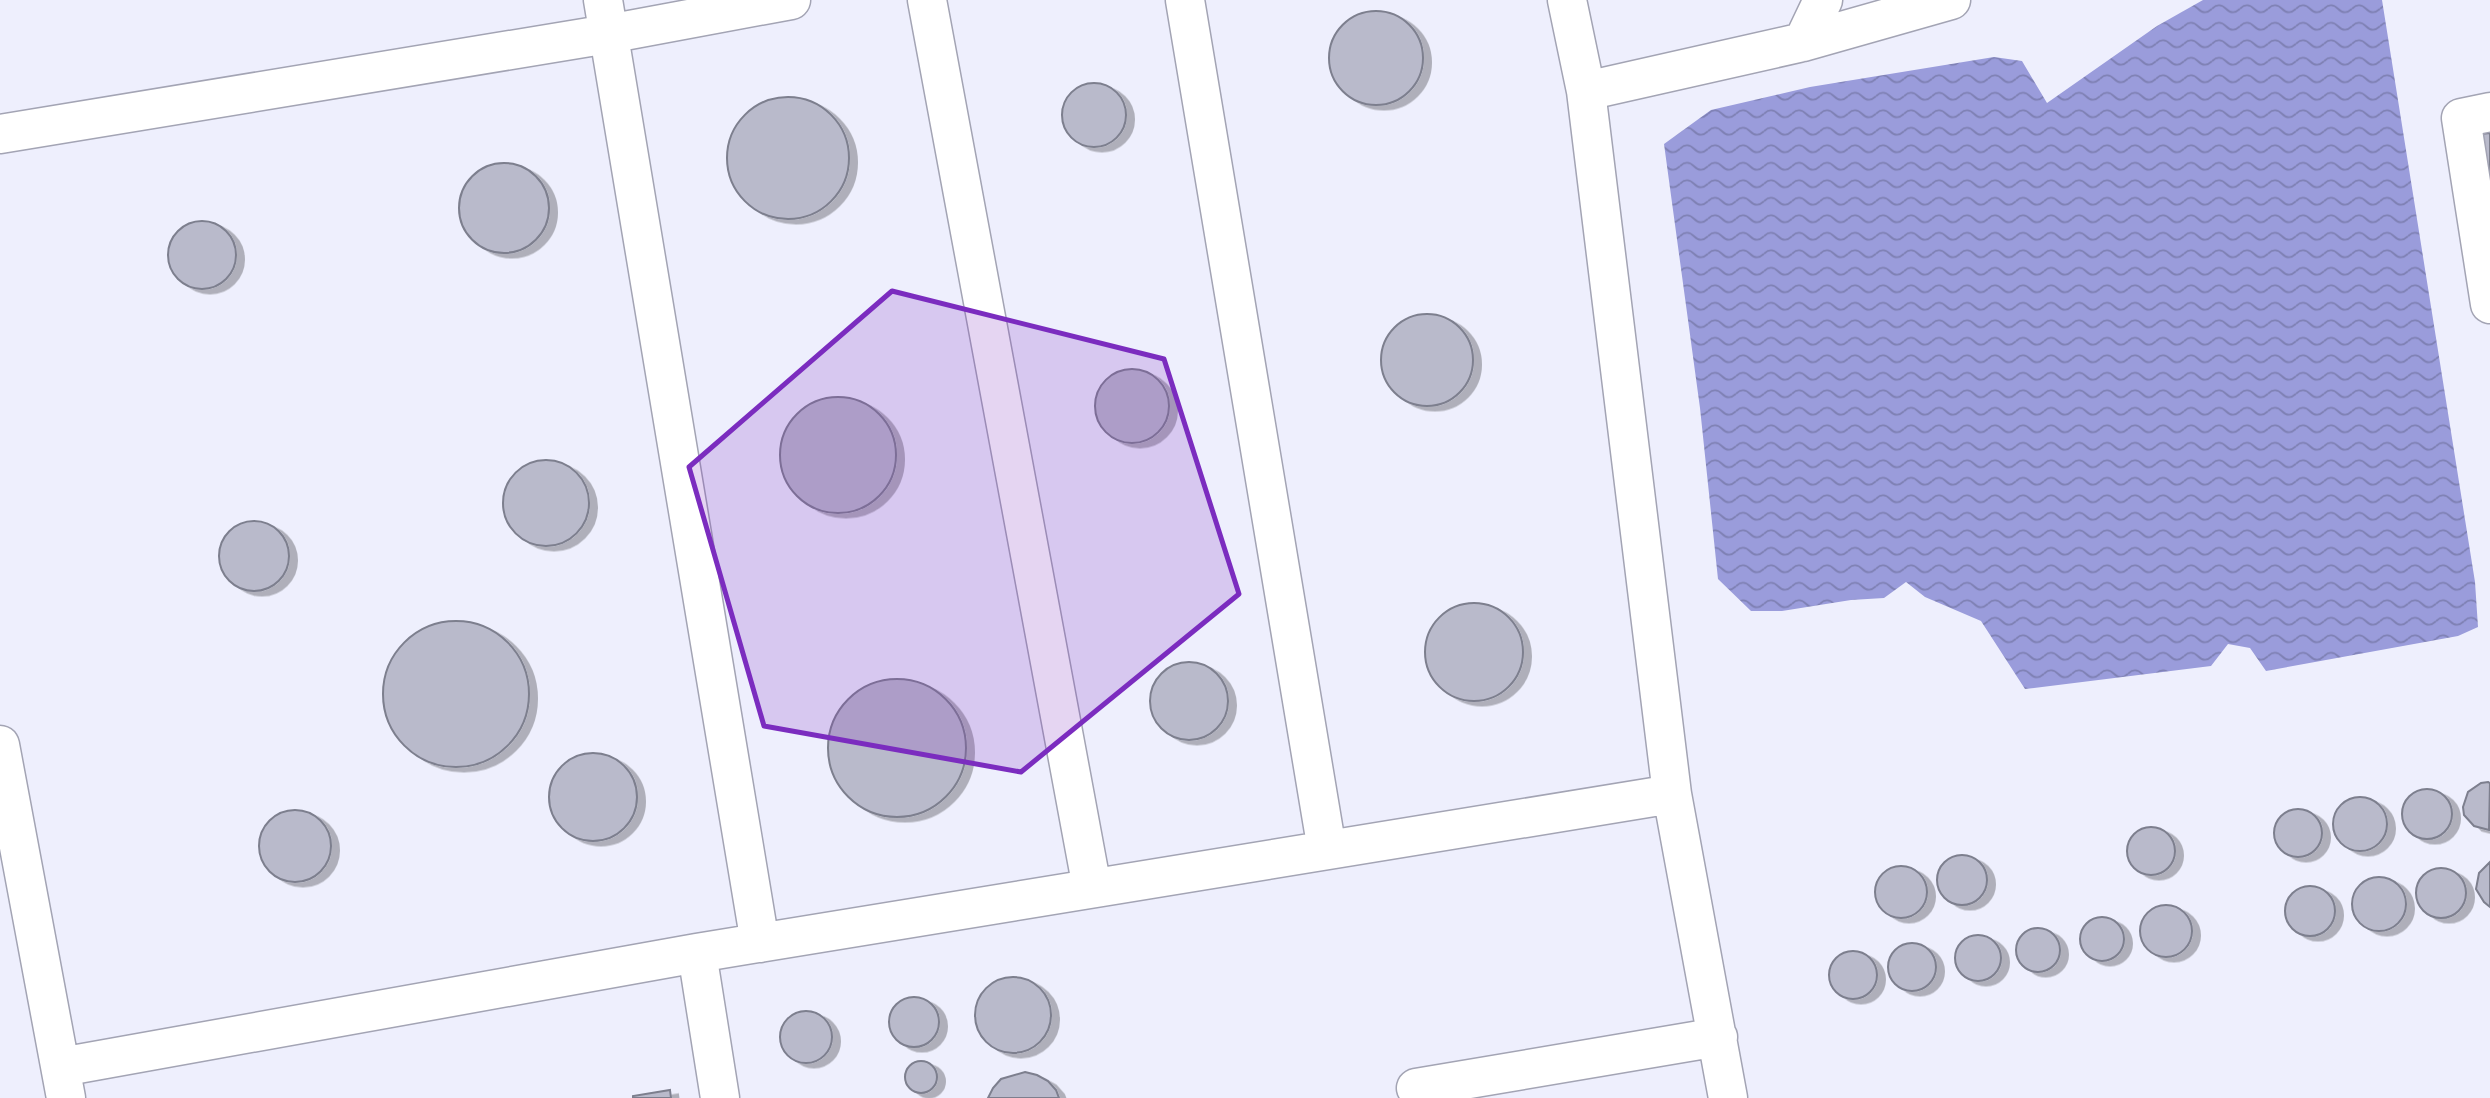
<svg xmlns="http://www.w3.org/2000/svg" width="2490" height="1098" font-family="Poppins,sans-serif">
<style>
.water{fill:url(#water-waves)}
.building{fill:#b9bacb;stroke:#7d7f8e;stroke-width:2;filter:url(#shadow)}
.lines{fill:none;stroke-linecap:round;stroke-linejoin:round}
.minor-casing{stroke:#a3a4b4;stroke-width:41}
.minor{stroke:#fff;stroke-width:38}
.marked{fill:#7b2cbf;fill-opacity:0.2;stroke:#7b2cbf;stroke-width:5;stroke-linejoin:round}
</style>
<defs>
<pattern id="water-waves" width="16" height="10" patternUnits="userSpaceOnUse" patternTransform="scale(1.75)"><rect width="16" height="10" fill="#9a9cdb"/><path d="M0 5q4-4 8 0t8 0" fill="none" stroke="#7e80b3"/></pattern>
<filter id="shadow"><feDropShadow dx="8" dy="4.5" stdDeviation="0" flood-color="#0004"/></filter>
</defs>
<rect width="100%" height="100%" fill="#eeeffd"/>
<path class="water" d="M2203 0H2382L2475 582 2478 627 2458 636 2266 671 2250 648 2228 644 2211 666 2025 689 1981 621 1925 597 1906 582 1884 598 1851 600 1782 611H1751L1718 579 1700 408 1664 144 1711 110 1810 87 1994 57 2022 61 2047 103 2157 26Z"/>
<path class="building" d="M1329 58a47 47 0 1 1 94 0a47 47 0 1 1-94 0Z
M1062 115a32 32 0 1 1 64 0a32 32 0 1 1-64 0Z
M727 158a61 61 0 1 1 122 0a61 61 0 1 1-122 0Z
M2490 133V208L2480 134Z
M459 208a45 45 0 1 1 90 0a45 45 0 1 1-90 0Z
M168 255a34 34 0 1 1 68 0a34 34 0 1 1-68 0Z
M1381 360a46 46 0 1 1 92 0a46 46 0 1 1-92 0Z
M1095 406a37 37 0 1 1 74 0a37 37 0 1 1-74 0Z
M780 455a58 58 0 1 1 116 0a58 58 0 1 1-116 0Z
M503 503a43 43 0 1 1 86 0a43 43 0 1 1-86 0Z
M219 556a35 35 0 1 1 70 0a35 35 0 1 1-70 0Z
M1425 652a49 49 0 1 1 98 0a49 49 0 1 1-98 0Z
M383 694a73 73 0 1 1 146 0a73 73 0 1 1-146 0Z
M1150 701a39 39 0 1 1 78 0a39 39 0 1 1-78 0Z
M828 748a69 69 0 1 1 138 0a69 69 0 1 1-138 0Z
M549 797a44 44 0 1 1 88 0a44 44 0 1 1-88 0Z
M2488 782 2490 783 2489 830 2474 826 2464 815 2463 807 2468 792 2481 783Z
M2402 814a25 25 0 1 1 50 0a25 25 0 1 1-50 0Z
M2333 824a27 27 0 1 1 54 0a27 27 0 1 1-54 0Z
M2274 833a24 24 0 1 1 48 0a24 24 0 1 1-48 0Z
M259 846a36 36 0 1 1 72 0a36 36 0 1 1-72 0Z
M2127 851a24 24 0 1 1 48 0a24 24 0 1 1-48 0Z
M1937 880a25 25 0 1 1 50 0a25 25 0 1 1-50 0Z
M2490 862V907L2484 902 2476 889 2479 873Z
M1875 892a26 26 0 1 1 52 0a26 26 0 1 1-52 0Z
M2416 893a25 25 0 1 1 50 0a25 25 0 1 1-50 0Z
M2352 904a27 27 0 1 1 54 0a27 27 0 1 1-54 0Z
M2285 911a25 25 0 1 1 50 0a25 25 0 1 1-50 0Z
M2140 931a26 26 0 1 1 52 0a26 26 0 1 1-52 0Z
M2080 939a22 22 0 1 1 44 0a22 22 0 1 1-44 0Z
M2016 950a22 22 0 1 1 44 0a22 22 0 1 1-44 0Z
M1955 958a23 23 0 1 1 46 0a23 23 0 1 1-46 0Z
M1888 967a24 24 0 1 1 48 0a24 24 0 1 1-48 0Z
M1829 975a24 24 0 1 1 48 0a24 24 0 1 1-48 0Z
M975 1015a38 38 0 1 1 76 0a38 38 0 1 1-76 0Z
M889 1022a25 25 0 1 1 50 0a25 25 0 1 1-50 0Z
M780 1037a26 26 0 1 1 52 0a26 26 0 1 1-52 0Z
M905 1077a16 16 0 1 1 32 0a16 16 0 1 1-32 0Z
M1025 1072 1037 1075 1048 1081 1056 1090 1059 1098H988L993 1088 1001 1079Z
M670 1090 671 1098H633V1096Z"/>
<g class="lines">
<defs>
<path id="minor" d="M603 0 760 943
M927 0 1092 888
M1185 0 1327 850
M1567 0 1586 91 1672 794 1728 1098
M1803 42 1823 0
M1586 91 1803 42 1951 0
M2490 112 2461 118 2490 304
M0 134 608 34 791 0
M0 745 66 1098
M697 953 720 1098
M61 1067 697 953 1672 794
M1416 1088 1718 1037"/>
</defs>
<use href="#minor" class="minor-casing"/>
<use href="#minor" class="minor"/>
</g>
<path class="marked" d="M892 291 1164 359 1239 594 1021 772 764 726 689 467Z"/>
</svg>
